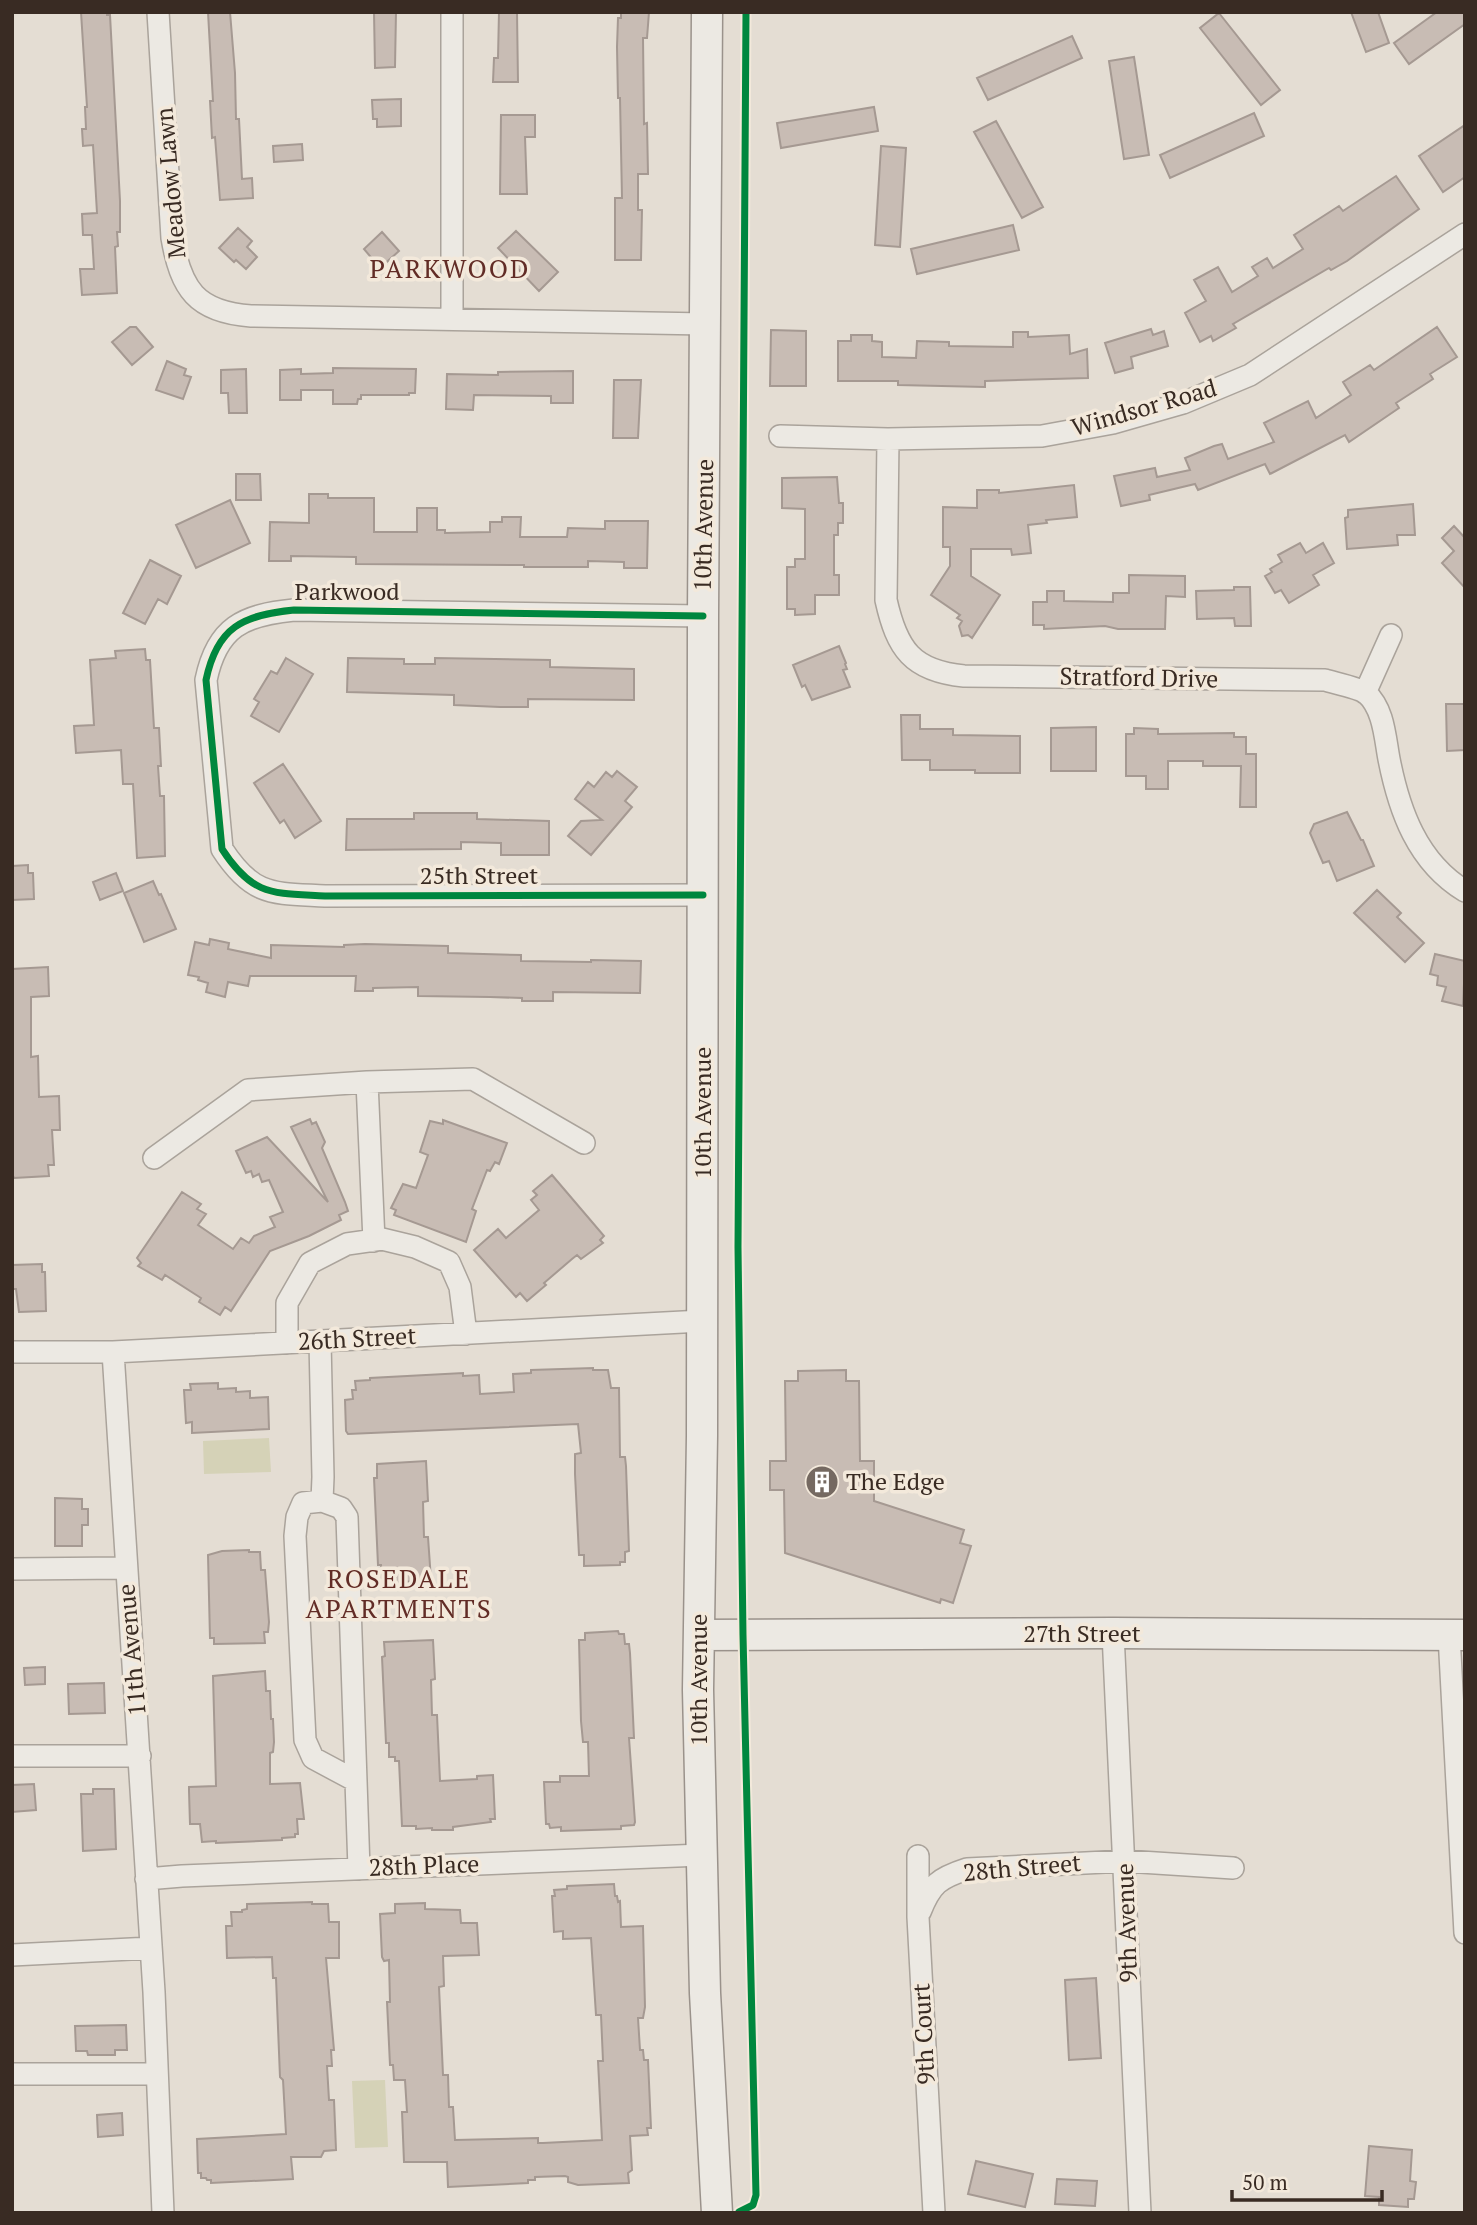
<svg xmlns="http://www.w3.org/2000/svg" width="1477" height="2225" font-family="'PT Serif',serif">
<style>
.green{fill:#d5d2b7}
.building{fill:#c8bcb4;stroke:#a59992;stroke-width:2}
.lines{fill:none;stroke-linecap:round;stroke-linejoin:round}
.street-casing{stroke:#aaa39b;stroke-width:24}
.secondary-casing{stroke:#9a928b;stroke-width:33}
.street{stroke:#ece9e3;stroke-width:21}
.secondary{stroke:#ece9e3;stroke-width:30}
.cycleway-casing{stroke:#f3e9db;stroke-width:11}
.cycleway{stroke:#00873e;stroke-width:7}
.labels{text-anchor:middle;stroke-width:7;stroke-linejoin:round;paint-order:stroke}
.street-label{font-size:24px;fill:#392b23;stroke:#f3e9db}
.poi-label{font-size:24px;fill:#392b23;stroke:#f3e9db;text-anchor:start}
.neighbourhood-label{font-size:26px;letter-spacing:2px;fill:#622c26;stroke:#f3e9db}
</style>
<rect width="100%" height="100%" fill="#e4ddd3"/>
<path class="green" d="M269 1438 271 1472 204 1474 203 1441Z
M385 2080 388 2147 355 2148 352 2081Z"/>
<path class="building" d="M81 12H107V15H110L120 201V232H117L118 246 115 247 117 293 82 295 80 269H94L92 235H83L82 214 97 213 93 145 83 146 82 129H86L85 107H87Z
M208 12H230L235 73 236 119H239L242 179 252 178 253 198 220 200 215 137 212 138 210 101H213Z
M374 12H396L395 67 375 68Z
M499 12H517L518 82H493L494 58H498Z
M621 12H649L647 38H643L644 124 647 123 648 174H638V210H642L641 260H615V198H622L620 98H618L617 47 618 18H621Z
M1351 12H1378L1389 43 1366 52Z
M1437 12H1465V24L1409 64 1394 43Z
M1219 13 1280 90 1261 105 1200 28Z
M1072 36 1082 58 988 100 977 78Z
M1134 57 1149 155 1124 159 1109 61Z
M401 99V126L377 127V119H373L372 100Z
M874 107 878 131 781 148 777 123Z
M1254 113 1264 136 1170 178 1160 155Z
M501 115H535V137H525L527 194H500Z
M996 121 1043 207 1022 218 974 132Z
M1465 125V177L1443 192 1419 156Z
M302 144 303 160 274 162 273 146Z
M881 146 906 148 900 247 875 245Z
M1396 176 1419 209 1347 261 1331 270 1329 268 1233 324 1236 328 1213 341 1211 336 1200 342 1185 313 1206 301 1194 280 1218 267 1232 292 1258 276 1252 267 1267 258 1273 268 1303 249 1294 235 1339 206 1343 211Z
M1013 225 1019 250 917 274 911 249Z
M238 228 252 241 247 247 257 257 246 269 236 260 234 262 219 248Z
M516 231 558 272 539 291 498 248Z
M382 232 399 251 380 268 364 249Z
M130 327H136L153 347 132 365 112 342Z
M1437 327 1457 357 1430 374 1433 379 1396 403 1399 408 1349 442 1345 435 1270 474 1265 464 1198 490 1195 484 1149 495 1150 500 1121 506 1114 476 1155 468 1157 477 1190 470 1185 458 1214 446 1222 444 1228 459 1274 442 1264 423 1308 401 1316 418 1351 395 1343 382 1370 365 1374 370Z
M1151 329 1153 335 1164 331 1168 346 1131 357 1133 368 1115 373 1105 343Z
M771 330 806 331V386H770Z
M1013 332H1028V337L1069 335 1070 354 1087 349 1088 378 985 381V387L898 385V381H838V341H851V335H872V341L882 342V357L916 358 917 341 949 342V346L1013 347Z
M167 361 186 369 184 375 191 377 183 399 156 390Z
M333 368 416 369 415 393H409V395H361V399H358L357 404H333V390H301V400H280V370L301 369V374L333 373Z
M246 369 247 413H229L228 393H221V370Z
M573 371V403H551V396L474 395 473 410 446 409 447 374 498 375V372Z
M614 380H641L638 438H613Z
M236 474H260L261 500H236Z
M837 477 839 503H843V523H838V535H834V575H839V595H815V614L795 615V609H787V567H795V559H805V509L782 508V478Z
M1074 485 1077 517 1046 520 1047 523 1028 525 1031 553 1012 555 1011 549H971V576L1000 595 972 638 968 635 962 636 959 626 962 621 957 618 960 615 931 595 950 566V547H943V507L977 508V490H999V493Z
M309 494H328V498H374V532H417V508H437V530H445V533L490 532V522H502V517H521L520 537H567L568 528 605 529V521H648L647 568H624V562L588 561V567H524V565L356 564V557L291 556V561H269L270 522 309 523Z
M230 500 250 543 196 568 176 525Z
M1413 504 1415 535H1397L1398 545 1347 549 1345 518 1348 517V510Z
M1454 526 1465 538V588L1442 563 1454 551 1442 538Z
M1300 543 1306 553 1323 543 1334 563 1313 575 1319 585 1289 603 1281 590 1275 593 1265 576 1272 572 1270 569 1282 562 1278 555Z
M150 560 181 576 167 604 158 599 145 624 123 613Z
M1129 575 1185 576V597L1166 596 1165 629H1118L1105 626 1044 629V625H1033V602H1047V591H1064V601L1113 602V593H1129Z
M1234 587H1250L1251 626H1235L1234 618 1197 619 1196 591 1234 590Z
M839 646 846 663 845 664 847 669 843 670 850 687 812 700 805 685 802 687 793 665Z
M145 649 146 660H150L154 728H159L161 766H158L160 796H164L165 856 137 858 133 784H123L121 750 76 753 74 726 94 725 90 660 116 658 115 651Z
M286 658 313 674 279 732 251 716 259 702 254 699 271 671 277 674Z
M348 658 404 659V664H435V658L550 660V667L634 669V700L528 699V707H500L454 705V695L347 692Z
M1446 704H1465V750L1447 751Z
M901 715H920V729H953V735L1020 736V773H975V770H930V760H902Z
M1096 727V771H1051V728Z
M1134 728 1158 729V734L1234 733V737H1246V754H1256V807H1240L1241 766H1203V761H1168V789H1146V776H1126V734H1134Z
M283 764 321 821 295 838 284 820 280 823 254 783Z
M617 771 637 787 625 801 632 807 591 855 568 836 581 821 602 820 575 799 588 782 594 787 606 772 612 777Z
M1347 812 1361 840H1363L1374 866 1337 881 1329 861 1323 863 1310 833 1314 824Z
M414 813H477V819L549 821V855H501V843L461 842V849L346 850 347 819H414Z
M28 865V873H33L34 899 12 900V866Z
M116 873 123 891 100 900 93 882Z
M153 881 159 895 161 894 176 929 144 942 124 893Z
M1377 890 1401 913 1397 917 1424 943 1405 962 1354 913Z
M210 939 229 943 228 949 271 958V945L344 947V945L365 944 448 946V953L521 955V961L591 962V960L641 961 640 993 553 992V1001H522V998L490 997 418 996V987L373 988V991H355L356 976H250L248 986 228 982 225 997 206 992 208 983 198 980 199 977 188 975 195 942 209 945Z
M1435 954 1465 961 1463 1006 1442 1001 1446 987 1437 985 1438 976 1430 974Z
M48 967 49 996 31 997V1057L38 1056 39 1097 59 1096 60 1130H52L54 1165H48L49 1176 14 1178 12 1174V969Z
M310 1119 312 1124 316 1122 325 1142 322 1148 345 1202 348 1211 339 1215 341 1220 309 1236 270 1251 231 1311 225 1307 220 1315 199 1302 201 1298 165 1275 162 1280 138 1266 141 1263 137 1258 182 1192 201 1204 197 1209 206 1214 198 1225 233 1249 241 1238 249 1243 254 1236 275 1227 270 1217 283 1212 269 1180 262 1182 259 1174 253 1177 251 1171 246 1173 236 1151 267 1137 328 1202 291 1127Z
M443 1120 507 1143 499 1164 495 1162 490 1171 487 1170 472 1209 476 1211 466 1242 394 1215 396 1210 391 1208 403 1184 416 1188 428 1155 420 1152 430 1121 443 1124Z
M552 1175 604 1236 600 1240 603 1243 581 1259 577 1255 572 1259 544 1283 546 1285 527 1301 520 1293 516 1297 474 1250 498 1229 506 1238 539 1210 531 1200 537 1195 533 1191Z
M42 1264V1272H45L46 1311 19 1312 16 1289H12V1265Z
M593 1368V1370H608L611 1388H619L620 1457H625L626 1466 629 1551 625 1552V1562H620V1565L584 1566V1555H579L575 1474V1454L581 1453 578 1424 348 1434 346 1431 345 1400 353 1399 352 1390H356L355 1381 370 1380V1378L463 1373V1376L479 1375 480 1394 514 1392 513 1374 531 1373V1370Z
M846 1370V1381H859L860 1461H874V1501L964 1530 960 1543 971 1546 953 1603 941 1599 940 1603 785 1553 784 1490H770V1461H786L785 1381H798V1371Z
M218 1383V1389L236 1388V1392L250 1391V1398L268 1397 269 1429 192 1433V1422L186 1423 184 1390H191L190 1384Z
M426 1461 428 1501 423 1502 424 1537H428L431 1580 387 1583V1578H382L381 1565H378L374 1478H377V1464Z
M55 1498 82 1499V1509H88V1525H82V1546H55Z
M249 1550V1552H260L261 1570H265L269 1622 268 1632H264L265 1643 214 1644V1638H210L208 1555 222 1551Z
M618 1631 619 1634H624L625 1644H629L630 1653 634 1738H629L635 1822 634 1825 621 1826V1829L561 1831V1827L550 1828 549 1824H546L544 1782H560V1776H589L588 1742H583L581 1721 579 1640H585V1633Z
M433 1640 435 1679 431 1680 432 1715H437L440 1781 477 1779V1776L493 1775 495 1819H490L491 1822 453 1827V1830H432V1828L416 1829V1826H402L399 1761H395V1757H389V1743H386L382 1657 385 1656 384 1642Z
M45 1667V1684L25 1685 24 1668Z
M265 1671 266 1691H270L271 1719H273L274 1742 273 1752 270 1753V1784L300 1783 304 1819H297L298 1834H295V1837L282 1838V1840L216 1843V1841L202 1842 200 1824H190L189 1791V1787L216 1786 213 1676Z
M104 1683 105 1713 69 1714 68 1684Z
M34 1784 36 1810 12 1812V1785Z
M93 1789H114L116 1849 83 1851 81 1794H93Z
M614 1884 615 1896H617L618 1902 620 1901 621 1927 643 1926 645 2007 643 2018H638L640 2050H643L644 2060H648L651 2128H647L648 2135 630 2136 632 2170 628 2173 629 2183 578 2185 568 2182V2177L565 2176 535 2177V2180H528V2183L448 2187 447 2162H404L402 2112H407L405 2080H394L393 2065H390L387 2002H390L389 1960 384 1961 382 1957 380 1914 395 1913V1904L425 1903V1909L460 1910 461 1923H477L479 1955 443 1956 444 1986 439 1987 443 2075H448L449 2107H453L455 2140 538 2138V2143H543L602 2140 598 2061H603L601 2015H596L591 1938 563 1939V1931L554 1932 552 1896H555L554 1890 567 1889V1886Z
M312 1902V1904H328L329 1922H339V1958H326L334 2050H331L332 2066H327L329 2100H334L336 2150 324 2151 321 2157H291L293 2179 211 2183V2180H207L206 2178H201V2173H198L197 2139 286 2134 283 2080 280 2077 276 1978H273L272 1957 227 1958 226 1926H232L231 1912H242V1910L247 1909V1904Z
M1096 1978 1101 2058 1069 2060 1065 1980Z
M126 2025 127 2050H115V2055H88L87 2051H76L75 2026Z
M122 2113 123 2135 98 2137 97 2115Z
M1369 2146 1412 2150 1410 2181 1416 2182 1414 2199H1408V2207L1379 2205V2197L1365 2196Z
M976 2161 1033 2174 1025 2207 968 2194Z
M1057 2179 1097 2181 1095 2206 1055 2204Z"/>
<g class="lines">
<defs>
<path id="street" d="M158 12 172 238C181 289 196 312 251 316L706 324
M452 12V318
M780 436 888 439 1042 436 1113 423 1183 403 1250 375 1465 234
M888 439 886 600C897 649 912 671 964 676L1325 680C1335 683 1359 688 1366 693 1384 709 1385 738 1389 759 1399 810 1417 862 1465 891
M703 616 294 610C243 615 217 627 206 680L222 849C253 897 273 893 325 896L703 895
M1365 693 1391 635
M367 1082 374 1241
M154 1158 248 1090 367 1082 473 1079 584 1143
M320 1341 323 1477 322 1501 341 1508 347 1517 359 1869
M287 1343V1303L310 1263 347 1244 382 1239 415 1247 449 1262 460 1287 466 1334
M12 1352H113L702 1321
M113 1352 154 1992 163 2213
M322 1501 303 1503 297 1517 295 1536 305 1740 313 1758 356 1781
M12 1569 125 1568
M1113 1633 1140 2213
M1449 1635 1465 1933
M12 1756H140
M918 1856V1917L934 2213
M146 1879 182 1876 702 1855
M920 1912C931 1884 939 1878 967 1869L1125 1861 1233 1868
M12 1955 151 1948
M12 2074H157"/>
<path id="secondary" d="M707 12 703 616 702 1436 698 1690 705 1993 717 2213
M699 1635 1113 1633 1465 1635"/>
</defs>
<use href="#street" class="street-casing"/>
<use href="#secondary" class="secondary-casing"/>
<use href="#street" class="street"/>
<use href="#secondary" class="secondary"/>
<defs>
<path id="cycleway" d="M703 616 294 610C243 615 217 627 206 680L222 849C253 897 273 893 325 896L703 895
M739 2212 753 2205 756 2195 743 1635 738 1247 746 12"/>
</defs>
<use href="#cycleway" class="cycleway-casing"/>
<use href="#cycleway" class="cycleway"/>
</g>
<defs>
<symbol id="building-disc" viewBox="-11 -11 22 22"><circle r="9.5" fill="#756961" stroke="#f3e9db"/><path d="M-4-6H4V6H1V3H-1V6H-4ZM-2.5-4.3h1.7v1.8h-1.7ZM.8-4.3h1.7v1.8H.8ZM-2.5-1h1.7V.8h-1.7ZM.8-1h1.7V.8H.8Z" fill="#fff"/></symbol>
</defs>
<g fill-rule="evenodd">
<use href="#building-disc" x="803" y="1463" width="38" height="38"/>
</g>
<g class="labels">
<g class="street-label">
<text transform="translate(171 183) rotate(-95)" y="8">Meadow Lawn</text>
<text transform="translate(1144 408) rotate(-16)" y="8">Windsor Road</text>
<text transform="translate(704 525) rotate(-89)" y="8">10th Avenue</text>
<text x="347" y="600">Parkwood</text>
<text transform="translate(1139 678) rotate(1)" y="8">Stratford Drive</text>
<text x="479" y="884">25th Street</text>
<text transform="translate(703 1113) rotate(-90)" y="8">10th Avenue</text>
<text transform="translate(357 1339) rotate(-3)" y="8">26th Street</text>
<text x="1082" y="1642">27th Street</text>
<text transform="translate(132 1650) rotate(-95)" y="8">11th Avenue</text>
<text transform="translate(699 1680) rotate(-90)" y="8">10th Avenue</text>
<text transform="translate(424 1866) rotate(-2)" y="8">28th Place</text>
<text transform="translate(1022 1868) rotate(-5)" y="8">28th Street</text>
<text transform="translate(1127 1923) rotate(-92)" y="8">9th Avenue</text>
<text transform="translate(924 2034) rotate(-93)" y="8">9th Court</text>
</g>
<g class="poi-label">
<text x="846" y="1490">The Edge</text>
</g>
<g class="neighbourhood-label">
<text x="450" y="278">PARKWOOD</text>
<text x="399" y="1588">ROSEDALE<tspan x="399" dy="30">APARTMENTS</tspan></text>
</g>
</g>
<rect width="1477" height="2225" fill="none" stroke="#392b23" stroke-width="28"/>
<path d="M1232 2190v10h150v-10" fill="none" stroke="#392b23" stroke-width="3.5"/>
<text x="1242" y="2190" font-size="21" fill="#392b23" stroke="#f3e9db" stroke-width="5" paint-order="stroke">50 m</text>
</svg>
